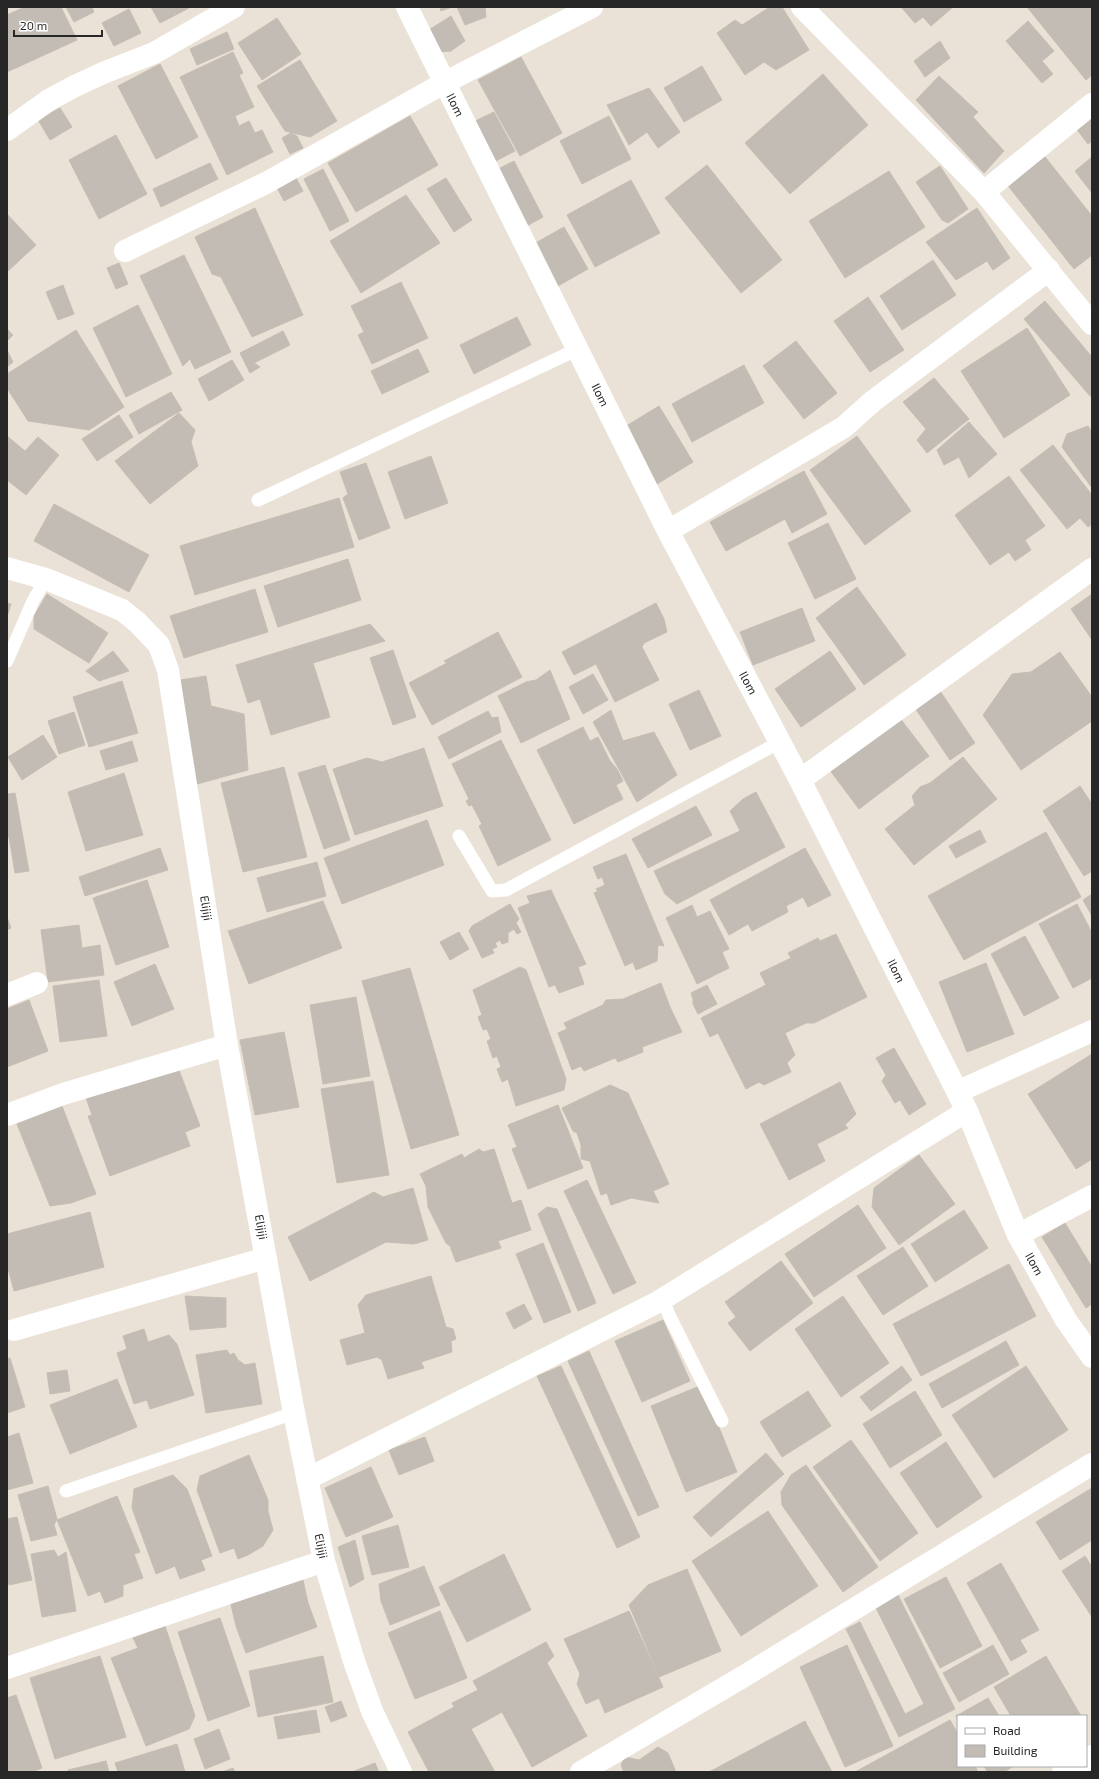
<svg xmlns="http://www.w3.org/2000/svg" width="1099" height="1779" font-family="'Exo 2',sans-serif">
<style>
.building{fill:#c2bcb5;stroke:#c6beb2}
.lines{fill:none;stroke-linecap:round;stroke-linejoin:round}
.lane{stroke:#fff;stroke-width:13}
.street{stroke:#fff;stroke-width:22}
.labels{text-anchor:middle;stroke-width:3.5;stroke-linejoin:round;paint-order:stroke}
.street-label{font-size:12px;fill:#272727;stroke:#fff}
</style>
<rect width="100%" height="100%" fill="#ebe2d7"/>
<path class="building" d="M25 7H61L77 40 7 72V15Z
M66 7H92L94 12 74 22Z
M151 7H189V8L160 23Z
M440 7H452L441 11Z
M457 7H485L486 17 465 25Z
M770 7H782L809 50 776 70 764 62 745 75 717 33 735 20 742 25Z
M901 7H953L931 26 923 17 915 23Z
M1027 7H1091L1092 75 1086 80Z
M129 9 141 33 114 46 102 23Z
M451 16 465 41 451 51 437 52 427 31Z
M277 18 301 54 262 80 238 43Z
M1028 21 1054 51 1042 61 1053 74 1042 83 1006 41Z
M227 32 234 49 197 65 190 49Z
M940 41 950 58 925 77 914 61Z
M233 52 243 73 239 75 254 107 235 116 239 126 249 121 255 133 262 130 273 152 227 175 180 77Z
M521 57 562 133 520 156 478 80Z
M300 60 337 121 310 137 285 131 257 86Z
M160 64 198 137 156 159 118 86Z
M702 66 722 100 684 122 664 88Z
M823 74 868 125 790 194 745 143Z
M939 76 978 112 973 117 1004 151 984 173 916 100Z
M649 88 680 132 658 148 647 132 629 145 607 105Z
M60 108 72 127 50 140 38 120Z
M494 112 515 151 492 163 471 123Z
M1092 113V141L1088 144 1075 127Z
M410 116 438 165 356 212 328 163Z
M609 116 631 159 582 184 560 141Z
M291 133 297 136 303 148 290 154 282 138Z
M116 135 147 194 99 219 69 160Z
M1042 153 1092 216V255L1074 269 1005 182Z
M1092 157V193L1075 171Z
M514 161 543 217 521 229 492 172Z
M210 163 218 179 161 207 153 189Z
M707 165 782 260 741 293 665 198Z
M940 166 968 209 948 223 942 220 916 182Z
M323 169 349 221 330 231 304 179Z
M889 171 925 227 845 278 809 221Z
M294 174 303 191 284 201 275 184Z
M446 178 472 220 454 232 427 189Z
M631 180 660 233 595 267 567 215Z
M406 195 440 243 361 293 330 241Z
M255 208 303 315 252 337 221 277 212 274 195 237Z
M977 208 1010 258 993 270 987 261 956 280 926 242Z
M7 214 36 245 7 272Z
M564 227 588 269 556 287 532 245Z
M184 255 231 352 195 369 190 359 183 366 140 276Z
M933 260 956 295 902 330 880 296Z
M119 263 128 284 116 289 107 268Z
M401 282 428 338 372 364 358 335 364 332 351 306Z
M63 285 74 314 58 320 46 292Z
M868 297 904 350 870 372 834 321Z
M1045 301 1092 357V395L1090 396 1024 319Z
M138 305 172 374 126 397 93 328Z
M517 317 531 345 474 374 460 345Z
M1027 328 1070 395 1004 438 961 371Z
M7 329 13 335 7 341Z
M76 330 124 407 89 430 28 421 7 388V374Z
M283 331 290 345 254 363 260 367 250 373 240 353Z
M796 341 837 393 804 419 763 366Z
M418 349 429 372 382 394 371 371Z
M7 350 13 362 7 367Z
M232 360 244 380 209 401 198 379Z
M744 365 764 403 692 442 672 404Z
M934 378 969 419 927 453 917 440 926 429 903 402Z
M171 392 182 410 139 434 129 415Z
M659 406 693 462 657 484 623 428Z
M179 413 195 430 191 442 198 466 150 504 115 461Z
M119 415 133 437 97 461 82 439Z
M969 422 997 454 969 478 959 457 944 465 937 450Z
M1088 426 1092 432V488L1062 447 1067 434Z
M7 436 25 451 38 437 59 455 26 495 7 480Z
M857 436 911 511 865 545 810 470Z
M1053 445 1092 495V524L1088 527 1080 518 1067 529 1020 470Z
M431 456 448 503 405 519 388 472Z
M366 463 390 528 359 540 343 498 348 494 340 472Z
M804 471 827 514 792 533 785 519 726 551 710 522Z
M1009 476 1045 526 1025 540 1031 550 1015 561 1009 552 990 565 955 515Z
M339 498 354 547 195 595 180 546Z
M54 504 149 555 129 592 34 541Z
M828 523 856 579 815 599 788 543Z
M348 559 361 600 278 627 264 586Z
M857 587 906 655 864 685 816 618Z
M255 589 268 632 184 658 170 616Z
M47 594 108 633 89 663 34 629V616Z
M1092 594V640L1071 609Z
M7 603 11 604 7 617Z
M656 603 664 619 667 632 644 643 642 647 659 680 615 702 596 664 574 675 562 652Z
M802 608 815 641 753 665 740 632Z
M370 624 385 641 313 663 330 717 271 735 260 699 248 703 236 665Z
M498 632 522 677 432 725 409 683 447 663 444 661Z
M393 650 416 717 393 725 370 658Z
M113 651 129 671 99 681 86 671Z
M830 651 856 689 801 727 775 689Z
M1060 652 1092 697V721L1021 770 983 715 1012 674 1031 672Z
M550 670 570 719 521 743 498 696 526 682 536 680Z
M593 674 608 700 583 714 569 687Z
M206 676 211 706 244 714 248 770 190 786 174 681Z
M122 681 138 733 89 747 73 697Z
M699 690 721 736 690 750 669 704Z
M940 691 975 743 950 760 915 708Z
M611 710 623 741 654 732 677 775 637 802 593 722Z
M488 711 492 718 498 717 501 732 449 759 438 737Z
M74 712 85 745 59 754 48 721Z
M899 717 929 756 859 809 829 769Z
M583 727 590 741 598 737 610 761 617 769 623 781 616 785 623 799 574 824 537 750Z
M43 735 57 757 22 780 8 757Z
M501 740 551 840 498 866 479 826 482 824 472 805 469 806 466 801 469 799 452 764Z
M132 741 138 761 106 770 100 751Z
M424 748 443 806 355 835 333 769 367 758 382 762Z
M963 757 997 799 914 865 885 829 915 805 912 796 920 787 930 783Z
M325 765 350 840 324 849 298 773Z
M284 767 307 857 243 872 221 783Z
M124 773 143 835 86 851 68 792Z
M1080 786 1092 804V871L1084 876 1043 811Z
M756 792 785 847 677 904 665 894 654 871 740 831 730 811 743 799Z
M15 793 29 871 15 873 9 837H7V794Z
M696 806 712 835 648 868 632 839Z
M427 820 444 865 342 904 324 858Z
M980 830 986 842 956 858 949 846Z
M1046 832 1081 897 964 960 928 896Z
M160 848 168 870 85 896 79 877Z
M805 848 831 895 808 907 803 897 786 906 788 912 752 931 748 924 729 935 710 900Z
M626 854 664 946 658 945 657 961 636 970 633 962 625 966 594 893 598 891 596 889 605 885 602 877 598 879 593 867Z
M317 862 326 896 267 912 257 878Z
M147 880 169 947 116 965 93 898Z
M551 890 586 964 578 967 584 984 559 993 555 985 549 987 518 908 530 903 527 896Z
M1092 894V916L1083 900Z
M323 901 342 948 249 984 228 931Z
M510 904 519 919 516 923 521 932 517 934 514 929 508 933V942L502 944 500 940 495 943 497 947 492 949 494 953 482 958 469 931 472 926Z
M1077 904 1092 933V978L1073 988 1039 924Z
M692 905 697 917 710 911 729 949 722 952 729 968 697 984 666 918Z
M7 917 11 928 7 930Z
M79 925 82 948 100 945 104 975 48 982 41 930Z
M459 932 469 949 450 960 440 942Z
M836 934 867 997 814 1023H806L785 1033 795 1055 787 1063 791 1072 764 1085 759 1082 746 1089 718 1033 710 1037 701 1018 766 985 760 973 791 958 788 953 818 938 820 941Z
M1025 936 1059 998 1024 1016 991 954Z
M986 963 1014 1034 967 1052 939 982Z
M155 964 174 1009 132 1026 114 982Z
M520 967 526 970 566 1079 564 1090 516 1106 508 1079 502 1082 497 1069 501 1067 497 1056 493 1058 487 1041 491 1039 487 1029 483 1030 478 1017 482 1015 473 990Z
M410 968 459 1135 411 1149 362 981Z
M99 980 107 1036 60 1042 53 986Z
M661 983 670 1007 682 1032 642 1047 643 1052 618 1062 615 1058 584 1071 581 1066 572 1070 558 1033 567 1029 564 1023 603 1005 606 1000 623 999Z
M707 985 717 1004 698 1014 693 1004V999L691 993Z
M356 997 370 1076 323 1084 310 1005Z
M29 1000 48 1051 7 1067V1009Z
M284 1032 299 1107 255 1115 240 1040Z
M894 1048 926 1104 909 1115 900 1100 895 1103 882 1081 886 1075 876 1058Z
M1092 1054V1159L1076 1169 1028 1094Z
M176 1062 200 1126 185 1132 190 1146 110 1176 88 1116 92 1115 85 1095Z
M373 1081 389 1175 337 1183 321 1089Z
M840 1082 856 1114 845 1125 848 1128 817 1144 825 1161 789 1180 760 1124Z
M610 1085 628 1093 669 1184 653 1191 659 1203 631 1198 611 1205 607 1193 601 1195 590 1161 581 1159V1145L577 1133 573 1131 562 1108Z
M558 1105 583 1168 528 1189 512 1149 517 1147 508 1125Z
M62 1106 96 1194 71 1203 50 1206 17 1124Z
M479 1149 483 1152 494 1149 512 1203 521 1200 531 1230 498 1241 501 1248 456 1262 450 1246 446 1243 428 1207 426 1186 420 1174 462 1154 464 1158Z
M919 1155 955 1204 899 1245 872 1207 874 1188Z
M587 1180 636 1283 613 1294 564 1191Z
M413 1188 428 1240 414 1244 386 1242 310 1281 288 1237 374 1192 383 1197Z
M858 1205 886 1248 814 1297 785 1254Z
M547 1207 557 1209 596 1303 578 1311 538 1214Z
M964 1210 988 1248 935 1282 911 1244Z
M90 1212 104 1267 14 1291 7 1265V1234Z
M1065 1223 1092 1267V1304L1086 1308 1042 1237Z
M543 1243 571 1312 544 1323 516 1254Z
M903 1247 928 1286 883 1315 857 1276Z
M781 1261 813 1303 750 1351 728 1323 736 1317 725 1302Z
M1009 1264 1036 1316 921 1376 893 1324Z
M431 1276 446 1327 453 1329 456 1339 451 1341 452 1352 421 1362 424 1368 388 1379 382 1360 377 1357 347 1365 340 1340 365 1333 358 1305 366 1295Z
M185 1296 226 1298V1327L190 1330Z
M843 1296 889 1363 841 1397 795 1329Z
M524 1304 532 1319 514 1329 506 1313Z
M663 1320 690 1381 642 1402 615 1341Z
M144 1329 148 1342 169 1335 177 1344 194 1395 150 1409 147 1400 134 1404 117 1353 127 1349 123 1336Z
M1006 1341 1019 1365 942 1408 929 1384Z
M227 1350 230 1355 234 1353 238 1360 245 1365 255 1363 262 1404 206 1413 196 1355Z
M589 1351 659 1507 638 1516 568 1361Z
M10 1358 25 1407 7 1413V1359Z
M561 1366 640 1537 617 1548 537 1376Z
M902 1366 912 1380 871 1411 860 1397Z
M1026 1366 1068 1430 994 1478 952 1415Z
M67 1370 70 1391 50 1394 47 1373Z
M117 1379 137 1427 70 1454 50 1405Z
M702 1385 737 1472 686 1492 651 1406Z
M808 1391 831 1426 782 1457 760 1422Z
M915 1391 942 1435 890 1468 863 1424Z
M19 1433 33 1483 7 1490V1437Z
M425 1437 434 1461 399 1475 389 1450Z
M851 1440 918 1533 880 1561 813 1467Z
M946 1442 982 1497 937 1528 900 1473Z
M766 1453 784 1474 711 1537 693 1517Z
M249 1455 268 1500V1511L273 1530 263 1546 248 1555 238 1559 234 1548 220 1553 197 1490 200 1476Z
M806 1465 878 1567 843 1592 782 1505 781 1492 791 1475Z
M371 1467 393 1517 346 1537 325 1488Z
M173 1475 187 1489 212 1556 201 1560 205 1570 180 1579 175 1566 156 1574 132 1508 134 1489Z
M48 1486 57 1519 54 1525 57 1535 31 1541 18 1495Z
M1092 1488V1540L1060 1560 1036 1522Z
M117 1496 140 1552 134 1554 143 1578 123 1585V1596L105 1603 100 1591 88 1596 57 1520Z
M768 1511 818 1586 741 1636 692 1561Z
M17 1517 32 1580 9 1585 7 1576V1519Z
M398 1525 409 1567 372 1575 362 1536Z
M355 1540 364 1579 350 1587 338 1547Z
M54 1550 58 1557 66 1552 76 1611 42 1617 31 1554Z
M504 1554 531 1610 467 1642 439 1587Z
M1085 1556 1092 1567V1617L1062 1571Z
M1001 1563 1039 1630 1020 1640 1027 1652 1011 1661 967 1583Z
M424 1566 440 1605 390 1625 381 1601 379 1584Z
M687 1569 721 1651 659 1677 629 1605 648 1585Z
M946 1577 982 1646 940 1668 904 1599Z
M303 1580 308 1603 317 1627 246 1653 236 1626 229 1596Z
M897 1593 955 1709 899 1737 846 1629 860 1622 905 1714 924 1704 874 1604Z
M440 1611 467 1678 415 1699 388 1633Z
M629 1611 663 1687 605 1713 599 1698 586 1704 577 1684 580 1674 564 1639Z
M220 1618 250 1706 208 1721 178 1632Z
M165 1626 195 1716 189 1729 146 1746 111 1658 138 1648 133 1638Z
M546 1642 554 1656 547 1663 587 1736 532 1767 502 1712 471 1729 495 1772H429L408 1732 454 1707 452 1703 478 1690 473 1681Z
M847 1645 893 1746 845 1767 800 1667Z
M993 1645 1009 1674 959 1702 943 1673Z
M100 1656 126 1737 55 1759 30 1678Z
M323 1656 333 1702 258 1717 249 1671Z
M1046 1656 1081 1716H1011L994 1687Z
M16 1695 42 1768 32 1772H7V1698Z
M988 1698 999 1716H958V1719L956 1716Z
M341 1701 347 1716 331 1722 325 1707Z
M316 1710 320 1732 278 1739 274 1717Z
M950 1720 958 1734V1766H975L978 1772H855Z
M805 1721 832 1772H709Z
M219 1729 230 1759 205 1769 194 1739Z
M177 1744 185 1772H118L115 1763Z
M658 1747 668 1753 676 1772H624L621 1765 625 1757 639 1760Z
M106 1761 109 1772H68V1770Z
M375 1763 379 1772H352Z
M984 1766H1014L1004 1772 987 1771Z
M233 1768 235 1772H222Z"/>
<g class="lines">
<path class="lane" d="M258 500 578 349
M7 661 33 601 46 579
M459 836 492 891 506 890 780 742
M663 1299 669 1315 722 1421
M66 1491 294 1413"/>
<path class="street" d="M407 7 668 531 800 780 967 1111 1018 1235 1066 1320 1092 1357
M802 7 984 192 1092 324
M7 130 49 100 75 86 103 73 154 53 234 7
M984 192 1092 104
M125 251 266 183 444 83 592 7
M668 531 844 427 873 401 1049 270
M7 568 46 579 122 610 137 622 159 645 168 670 227 1045 294 1413 324 1561 354 1661 372 1711 401 1772
M800 780 1092 569
M7 995 37 983
M957 1092 1092 1031
M7 1115 63 1094 227 1045
M1018 1235 1092 1196
M14 1330 266 1258
M307 1479 656 1303 967 1111
M7 1668 324 1561
M1086 1760 1092 1756
M581 1772 741 1678 1092 1464
M1063 1772 1074 1766"/>
</g>
<g class="labels">
<g class="street-label">
<text transform="translate(455 105) rotate(63)" y="4">Ilom</text>
<text transform="translate(600 395) rotate(64)" y="4">Ilom</text>
<text transform="translate(748 683) rotate(62)" y="4">Ilom</text>
<text transform="translate(206 908) rotate(81)" y="4">Elijiji</text>
<text transform="translate(896 971) rotate(63)" y="4">Ilom</text>
<text transform="translate(261 1227) rotate(80)" y="4">Elijiji</text>
<text transform="translate(1034 1264) rotate(61)" y="4">Ilom</text>
<text transform="translate(321 1546) rotate(78)" y="4">Elijiji</text>
</g>
</g>
<rect width="1099" height="1779" fill="none" stroke="#272727" stroke-width="16"/>
<rect x="957" y="1715" width="130" height="52" fill="#ffffff" stroke="#a9a9a9"/>
<rect x="965" y="1728" width="20" height="6" fill="#ffffff" stroke="#a9a9a9"/>
<text x="993" y="1735" font-size="12" fill="#272727">Road</text>
<rect x="965" y="1745" width="20" height="12" fill="#c2bcb5" stroke="#a9a9a9"/>
<text x="993" y="1755" font-size="12" fill="#272727">Building</text>
<path d="M14 30v6h88v-6" fill="none" stroke="#272727" stroke-width="2"/>
<text x="20" y="30" font-size="12" fill="#272727" stroke="#ffffff" stroke-width="3" paint-order="stroke">20 m</text>
</svg>
